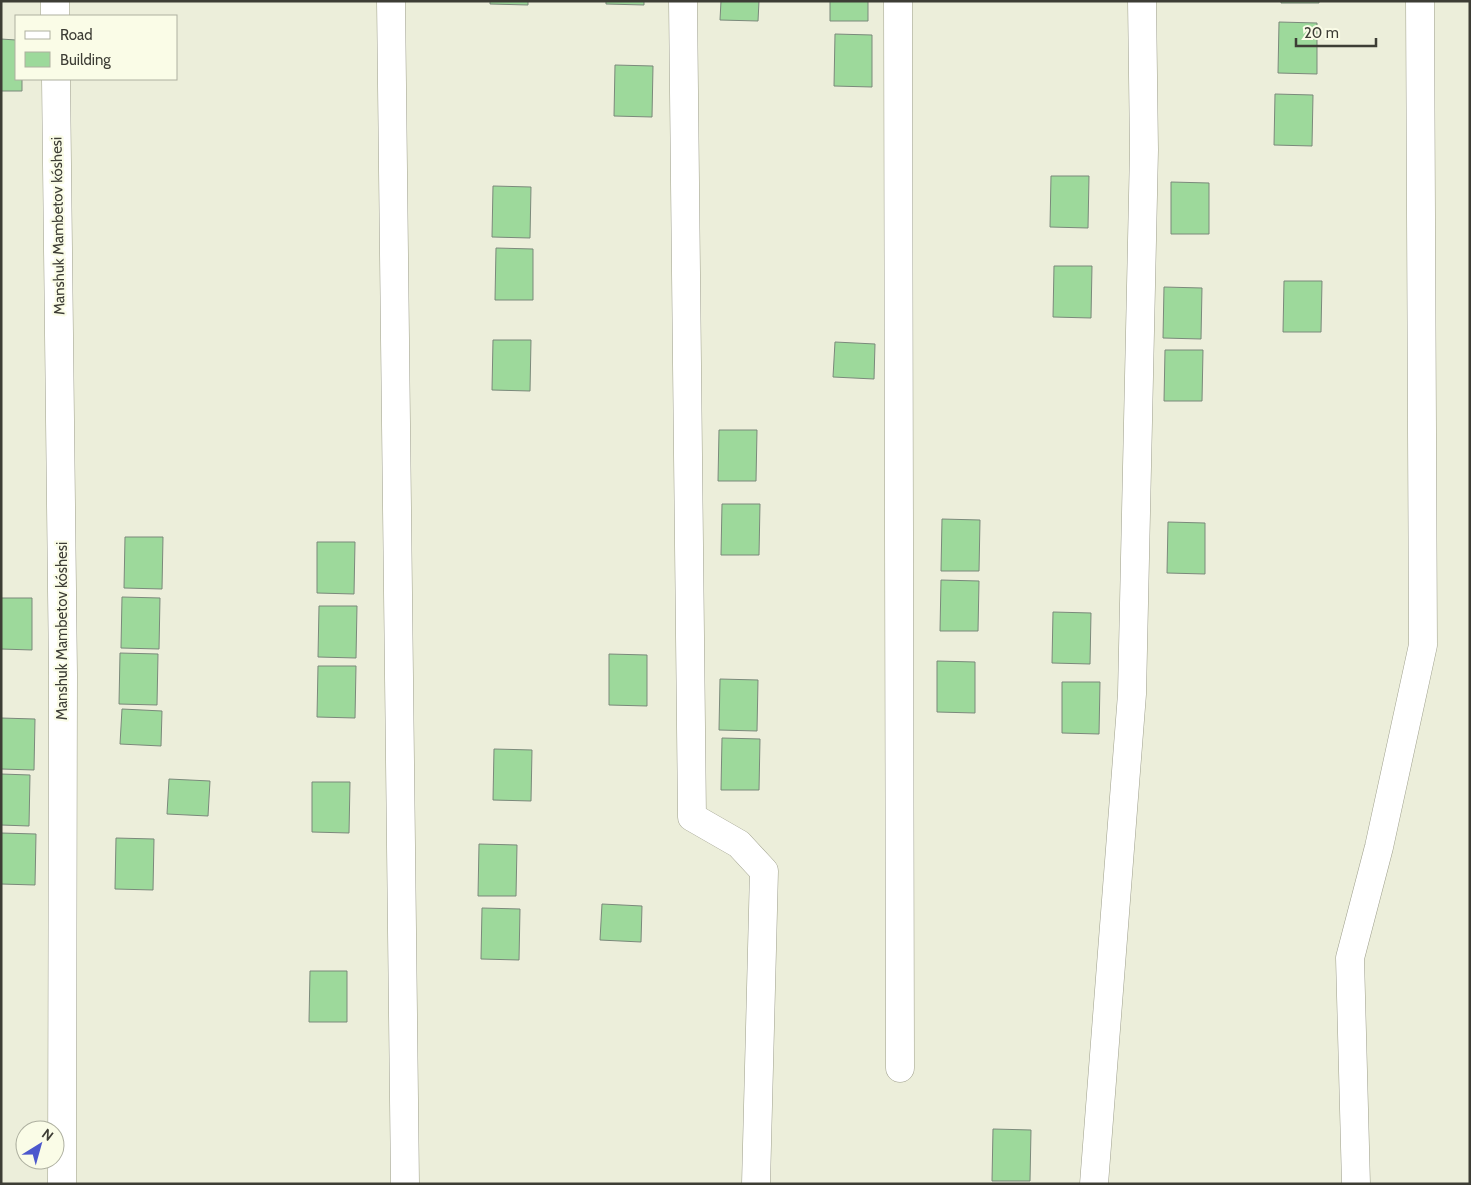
<svg xmlns="http://www.w3.org/2000/svg" width="1471" height="1185" font-family="Cabin,sans-serif">
<style>
.building{fill:#9dd99b;stroke:#7b897b}
.lines{fill:none;stroke-linecap:round;stroke-linejoin:round}
.minor-casing{stroke:#9e9f8c;stroke-width:29}
.minor{stroke:#fff;stroke-width:28}
.labels{text-anchor:middle;stroke-width:4.5;stroke-linejoin:round;paint-order:stroke}
.street-label{font-size:15px;fill:#3d3d35;stroke:#fafce7}
</style>
<rect width="100%" height="100%" fill="#eceeda"/>
<path class="building" d="M490 1H528V5L490 4Z
M606 1H644V5L606 4Z
M721 1H759L758 21 720 20Z
M830 1H868V21H830Z
M1281 1H1319V3H1281Z
M1279 22 1317 23V74L1278 73Z
M835 34 872 35V87L834 86Z
M1 39 16 40V79H22V91H1Z
M615 65 653 66 652 117 614 116Z
M1275 94 1313 95 1312 146 1274 145Z
M1051 176H1089L1088 228 1050 227Z
M1171 182 1209 183V234H1171Z
M493 186 531 187 530 238 492 237Z
M496 248 533 249V300H495Z
M1054 266H1092L1091 318 1053 317Z
M1284 281H1322L1321 332H1283Z
M1164 287 1202 288 1201 339 1163 338Z
M493 340H531L530 391 492 390Z
M835 342 875 344 874 379 833 377Z
M1165 350H1203L1202 401H1164Z
M719 430H757L756 481H718Z
M722 504H760L759 555H721Z
M942 519 980 520 979 571H941Z
M1168 522 1205 523V574L1167 573Z
M125 537H163L162 589 124 588Z
M317 542H355L354 594 317 593Z
M941 580 979 581 978 631H940Z
M122 597 160 598 159 649 121 648Z
M1 598H32V650L1 649Z
M319 606H357L356 658 318 657Z
M1053 612 1091 613 1090 664 1052 663Z
M120 653 158 654 157 705 119 704Z
M609 654 647 655V706L609 705Z
M937 661 975 662V713L937 712Z
M318 666H356L355 718 317 717Z
M720 679 758 680 757 731 719 730Z
M1062 682H1100L1099 734 1062 733Z
M122 709 162 711 161 746 120 744Z
M1 718 35 719 34 770 1 769Z
M722 738 760 739 759 790H721Z
M494 749 532 750 531 801 493 800Z
M1 774 30 775 29 826 1 825Z
M169 779 210 781 208 816 167 814Z
M312 782H350L349 833 312 832Z
M1 833 36 834 35 885 1 884Z
M116 838 154 839 153 890 115 889Z
M479 844 517 845 516 896H478Z
M602 904 642 906 641 942 600 940Z
M482 908 520 909 519 960 481 959Z
M310 971H347V1022H309Z
M993 1129 1031 1130 1030 1181H992Z"/>
<g class="lines">
<defs>
<path id="minor" d="M55 1V16
M391 1 405 1184
M683 1 692 817 739 844 764 871 756 1184
M898 1 900 1068
M56 79 63 675 62 1184
M1094 1184 1132 694 1144 150 1142 1
M1356 1184 1350 958 1379 847 1423 645 1420 1"/>
</defs>
<use href="#minor" class="minor-casing"/>
<use href="#minor" class="minor"/>
</g>
<g class="labels">
<g class="street-label">
<text transform="translate(58 226) rotate(-91)" y="5">Manshuk Mambetov kóshesi</text>
<text transform="translate(62 631) rotate(-90)" y="5">Manshuk Mambetov kóshesi</text>
</g>
</g>
<rect width="1471" height="1185" fill="none" stroke="#3d3d35" stroke-width="5"/>
<rect x="15" y="15" width="162" height="65" fill="#fafce7" stroke="#aeb0a0"/>
<rect x="25" y="31" width="25" height="8" fill="#ffffff" stroke="#aeb0a0"/>
<text x="60" y="40" font-size="15" fill="#3d3d35">Road</text>
<rect x="25" y="52" width="25" height="15" fill="#9dd99b" stroke="#aeb0a0"/>
<text x="60" y="65" font-size="15" fill="#3d3d35">Building</text>
<g transform="translate(40 1145) rotate(37)"><circle r="24" fill="#fafce7" stroke="#aeb0a0"/>
<path d="M0-4L9 19L0 12L-9 19Z" fill="#4c58cd"/>
<text y="-8" font-size="14" font-weight="bold" text-anchor="middle" fill="#3d3d35">N</text>
</g>
<path d="M1296 38v8h80v-8" fill="none" stroke="#3d3d35" stroke-width="2.5"/>
<text x="1304" y="38" font-size="15" fill="#3d3d35" stroke="#fafce7" stroke-width="4" paint-order="stroke">20 m</text>
</svg>
